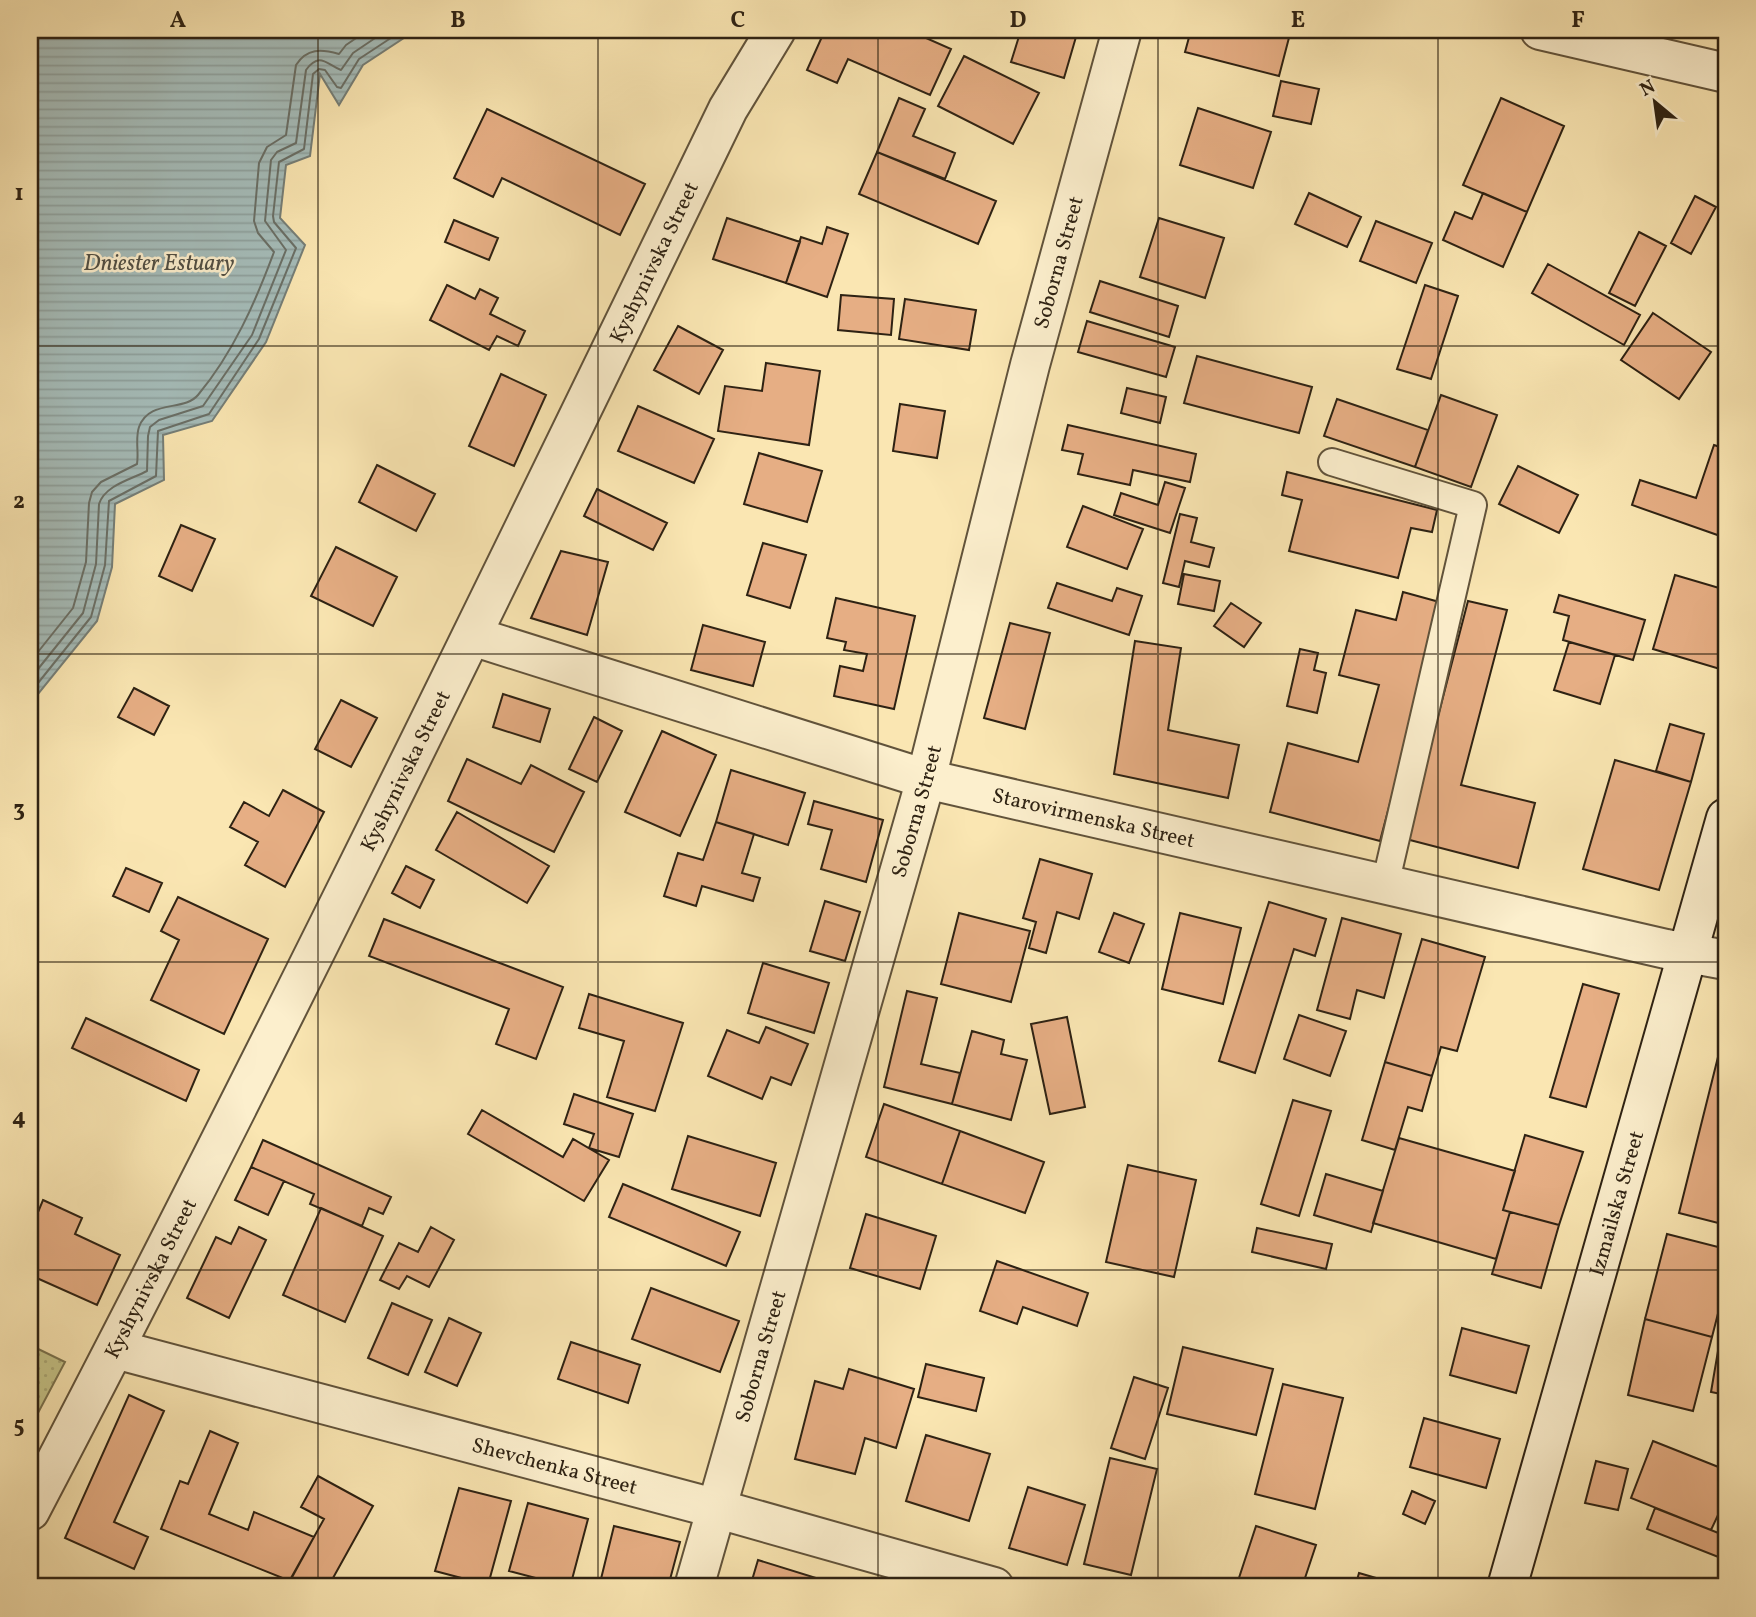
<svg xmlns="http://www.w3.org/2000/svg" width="1756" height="1617" font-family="Vollkorn,serif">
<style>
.grass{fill:url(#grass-dots);stroke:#7a724d;stroke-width:2}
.water{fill:url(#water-rules);stroke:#757e77;stroke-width:2}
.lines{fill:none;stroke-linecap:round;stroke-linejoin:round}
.shore{stroke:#6a6f66;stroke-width:2}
.building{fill:#e6ae84;stroke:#2e2213;stroke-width:2}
.service-casing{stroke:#61533b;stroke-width:30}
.minor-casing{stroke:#61533b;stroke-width:42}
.secondary-casing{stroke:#2e2213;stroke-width:42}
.service{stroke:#fcefcd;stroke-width:26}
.minor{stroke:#fcefcd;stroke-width:38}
.secondary{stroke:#fcefcd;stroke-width:38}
.grid{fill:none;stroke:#2e2213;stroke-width:2;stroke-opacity:0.55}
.labels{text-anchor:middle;stroke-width:5;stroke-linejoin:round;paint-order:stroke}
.street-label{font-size:21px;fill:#2e2213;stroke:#fcefcd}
.water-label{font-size:23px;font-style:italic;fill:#525045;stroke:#fcefcd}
.neatline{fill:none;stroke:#2e2213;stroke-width:2.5}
.grid-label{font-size:23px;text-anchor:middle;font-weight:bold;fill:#2e2213}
</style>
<defs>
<pattern id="grass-dots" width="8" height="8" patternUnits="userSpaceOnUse" patternTransform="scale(1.75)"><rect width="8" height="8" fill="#c5c387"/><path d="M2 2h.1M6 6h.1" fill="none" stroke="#aaa774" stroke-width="1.8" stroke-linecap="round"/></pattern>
<pattern id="water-rules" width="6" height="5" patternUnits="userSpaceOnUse" patternTransform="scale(1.75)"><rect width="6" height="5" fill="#a5bcb9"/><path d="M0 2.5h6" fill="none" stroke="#8ea19e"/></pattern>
</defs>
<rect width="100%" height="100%" fill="#fae6b2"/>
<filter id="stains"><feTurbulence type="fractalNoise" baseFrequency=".00286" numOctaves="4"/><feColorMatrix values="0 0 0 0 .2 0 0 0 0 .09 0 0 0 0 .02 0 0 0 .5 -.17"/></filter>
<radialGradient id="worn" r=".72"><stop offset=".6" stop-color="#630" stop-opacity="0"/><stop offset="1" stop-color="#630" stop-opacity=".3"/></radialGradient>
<path class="grass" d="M30 1345 65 1362 30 1428Z"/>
<path class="water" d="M30 30H416L363 65 339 105 320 74 310 156 286 165 280 218 305 245 266 342 212 421 163 435 164 480 115 504 112 567 97 621 30 704Z"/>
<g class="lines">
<path class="shore" d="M30 662 73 608 86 562 89 503 92 492 101 482 137 464C139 452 135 439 139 427 149 399 184 412 198 395 233 353 255 303 274 252L258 233 254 221 259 163 267 147 286 135 296 65C307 48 321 49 339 54L346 45 368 30
M30 679 83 613 96 564 99 504C105 485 132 479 147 471L148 436 150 427 159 420 203 406 252 335 286 250 265 221 271 160 277 152 296 143 306 70C320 51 327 65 341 70L353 53 387 30
M30 693 91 617 105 565 109 501 156 476 158 431 209 414 259 339 296 248 274 222 273 216 279 162 304 149 313 74 319 69 325 70 337 87 341 88 359 59 403 30"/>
</g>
<path class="building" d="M825 30H908L951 49 930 95 848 59 837 83 807 70Z
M1021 30H1078L1064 78 1011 62Z
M1191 30H1291L1279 76 1185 52Z
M964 56 1039 93 1013 144 938 106Z
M1281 81 1319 89 1311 124 1273 116Z
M899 98 925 109 913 136 955 153 945 179 877 152Z
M1501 98 1564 126 1527 212 1463 185Z
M1198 108 1271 132 1253 188 1180 165Z
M487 109 645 184 620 235 502 178 493 197 454 178Z
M877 152 996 201 978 244 859 194Z
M1309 193 1361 217 1347 247 1295 224Z
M1483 193 1527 212 1503 267 1443 240 1455 212 1472 219Z
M1695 196 1716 207 1691 254 1671 243Z
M727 218 800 242 786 283 713 259Z
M1159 218 1224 238 1205 298 1140 277Z
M454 220 498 238 489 260 445 242Z
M1376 221 1432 243 1416 283 1360 261Z
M827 227 848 234 827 297 786 283 801 237 822 244Z
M1639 232 1666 246 1635 306 1609 293Z
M1548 264 1640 315 1624 345 1532 293Z
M1100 281 1178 306 1169 337 1090 312Z
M447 285 475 299 480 289 498 298 490 314 525 331 518 346 497 336 489 350 430 320Z
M1425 285 1458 296 1431 379 1397 369Z
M841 295 894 299 891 335 838 330Z
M905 299 976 310 969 350 899 339Z
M1653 313 1711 352 1679 399 1621 360Z
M1087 321 1175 347 1166 377 1078 352Z
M678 326 723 350 699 394 654 370Z
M1197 356 1312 387 1299 433 1184 403Z
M766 363 820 371 809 445 718 431 725 386 762 391Z
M501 374 546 395 514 466 469 446Z
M1127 388 1166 397 1160 423 1121 413Z
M1441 395 1497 415 1471 487 1415 467Z
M1337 399 1428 430 1415 467 1324 436Z
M900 404 945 411 937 458 893 451Z
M638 406 714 439 694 483 618 451Z
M1068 425 1196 454 1190 482 1133 470 1130 485 1078 474 1083 454 1062 450Z
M1714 445 1726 449V538L1632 505 1640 480 1696 498Z
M759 453 822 471 807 522 744 504Z
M377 465 435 494 416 531 359 502Z
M1518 466 1578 495 1559 533 1499 504Z
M1287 472 1437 510 1432 532 1411 528 1398 578 1289 551 1302 500 1282 495Z
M1165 482 1185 488 1170 533 1114 515 1121 493 1158 505Z
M597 489 667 523 653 550 584 516Z
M1083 506 1143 529 1127 569 1067 547Z
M1180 514 1197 518 1191 542 1214 548 1209 567 1185 561 1179 587 1163 583Z
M181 525 215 539 192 591 159 576Z
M763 543 806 555 790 608 747 595Z
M336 547 397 577 373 626 311 596Z
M561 551 608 562 587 635 531 618Z
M1184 574 1220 581 1214 611 1178 604Z
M1675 575 1726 590V647L1720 669 1653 649Z
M1057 583 1112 601 1117 588 1142 596 1129 635 1048 608Z
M1403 592 1443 603 1380 841 1270 812 1288 743 1358 762 1379 685 1339 675 1356 610 1396 620Z
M1559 595 1645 620 1633 660 1563 640 1569 616 1554 612Z
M836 598 915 616 894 709 834 696 840 666 863 671 867 654 844 650 846 642 827 638Z
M1468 601 1507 610 1461 785 1535 803 1518 868 1406 839Z
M1231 603 1261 623 1244 647 1214 626Z
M1010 623 1050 633 1025 729 984 718Z
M703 625 765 642 753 686 691 670Z
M1135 641 1181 648 1168 730 1239 745 1228 798 1114 774Z
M1569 642 1615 655 1600 704 1554 690Z
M1300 649 1318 653 1314 670 1326 673 1317 713 1287 706Z
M134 688 169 706 154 735 118 717Z
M503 694 550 709 540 742 493 727Z
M341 700 377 718 351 767 315 749Z
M594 717 622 731 597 782 569 769Z
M1670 724 1704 734 1691 782 1656 771Z
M662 731 716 755 680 836 625 812Z
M467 759 521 784 531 765 584 792 554 852 448 801Z
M1615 760 1691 782 1659 890 1583 869Z
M731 770 805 793 788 845 716 822Z
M283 790 324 812 285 887 245 865 258 842 230 827 244 802 269 816Z
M814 801 883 820 866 882 821 869 832 830 808 824Z
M457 812 549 866 527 903 436 850Z
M716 822 754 834 742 873 760 878 753 901 702 886 696 906 664 896 678 853 703 860Z
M1040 859 1092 874 1079 919 1057 912 1046 953 1029 948 1036 922 1023 918Z
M406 866 434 880 420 908 392 893Z
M126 868 162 883 149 912 113 896Z
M178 897 268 939 224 1034 151 1000 179 940 161 931Z
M825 901 860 912 845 961 810 951Z
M1269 902 1326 919 1315 956 1294 949 1255 1073 1219 1061Z
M959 913 1030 931 1011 1002 941 984Z
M1114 913 1144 924 1129 963 1099 952Z
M1180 913 1241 928 1223 1004 1162 989Z
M1342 918 1401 934 1384 998 1357 990 1350 1019 1317 1010Z
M384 919 563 987 536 1059 496 1044 509 1009 369 956Z
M1422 939 1485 957 1457 1051 1441 1047 1432 1076 1385 1062Z
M763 963 829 983 814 1033 748 1013Z
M1583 984 1619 994 1586 1107 1550 1097Z
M907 991 937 998 921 1064 960 1073 952 1104 884 1087Z
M589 994 683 1023 655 1111 607 1097 624 1041 579 1028Z
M1299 1015 1346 1031 1330 1076 1284 1059Z
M1067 1017 1085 1107 1050 1114 1031 1024Z
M86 1018 199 1070 186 1101 72 1048Z
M1726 1025V1225L1679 1213Z
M766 1027 808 1044 791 1085 771 1077 762 1099 708 1076 727 1030 759 1043Z
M972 1031 1004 1040 1001 1054 1027 1060 1011 1120 952 1104Z
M1385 1062 1432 1076 1422 1111 1408 1107 1395 1150 1362 1140Z
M574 1094 633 1114 619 1157 589 1148 594 1134 564 1124Z
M1293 1100 1331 1111 1299 1216 1261 1204Z
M884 1104 960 1131 942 1184 866 1157Z
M482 1110 563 1157 573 1139 609 1160 584 1201 468 1134Z
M960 1131 1044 1162 1025 1213 942 1184Z
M1525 1135 1583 1152 1559 1225 1503 1210Z
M688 1136 776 1163 760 1216 672 1189Z
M1399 1138 1515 1171 1503 1210 1510 1212 1496 1259 1373 1223Z
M263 1140 391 1197 383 1214 369 1208 362 1226 310 1204 314 1194 251 1167Z
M1128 1165 1196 1180 1174 1277 1106 1262Z
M251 1167 284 1181 268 1215 235 1200Z
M1326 1174 1383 1191 1371 1232 1314 1215Z
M623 1184 740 1232 726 1266 609 1217Z
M43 1200 82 1218 75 1234 120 1255 97 1305 30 1275V1214L36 1217Z
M321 1208 383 1236 345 1322 283 1295Z
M1510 1212 1559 1225 1541 1288 1492 1274Z
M866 1214 936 1236 920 1289 850 1268Z
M239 1227 266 1240 229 1318 187 1298 216 1237 231 1244Z
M431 1227 454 1240 429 1287 407 1276 399 1289 380 1280 399 1243 418 1252Z
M1257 1228 1332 1244 1326 1269 1252 1252Z
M1667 1234 1726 1249V1282L1712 1337 1645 1319Z
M997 1261 1088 1293 1077 1326 1023 1307 1017 1324 980 1311Z
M651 1288 739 1321 720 1372 632 1339Z
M392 1303 432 1320 408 1375 368 1358Z
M449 1318 481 1333 457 1386 425 1372Z
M1645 1319 1712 1337 1693 1411 1628 1395Z
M1462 1328 1529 1346 1516 1393 1450 1375Z
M571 1342 640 1365 628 1403 558 1379Z
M1183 1347 1273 1369 1256 1435 1167 1414Z
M1718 1351 1726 1353V1395L1711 1392Z
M926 1364 984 1378 976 1411 918 1397Z
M849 1369 914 1389 896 1448 865 1438 855 1474 795 1459 815 1381 843 1389Z
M1134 1377 1168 1388 1145 1459 1111 1448Z
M1283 1384 1343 1398 1315 1509 1255 1494Z
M129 1395 164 1411 114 1522 148 1537 134 1569 65 1538Z
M1424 1418 1500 1439 1486 1488 1410 1467Z
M210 1431 238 1443 209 1514 248 1530 254 1512 314 1537 290 1581 161 1529 180 1481 188 1484Z
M926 1435 990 1454 969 1521 906 1501Z
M1653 1441 1726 1470V1498L1711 1530 1631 1498Z
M1110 1458 1157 1469 1131 1575 1084 1564Z
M1596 1461 1628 1469 1618 1510 1585 1503Z
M318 1476 373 1506 328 1587H286L324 1519 301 1507Z
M1028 1487 1085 1505 1067 1565 1009 1548Z
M459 1488 511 1501 488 1585 435 1571Z
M1412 1491 1435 1501 1425 1524 1403 1514Z
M528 1503 588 1519 570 1587 509 1571Z
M1655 1508 1726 1536V1560L1647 1529Z
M614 1526 680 1542 668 1587H599Z
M1256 1526 1316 1545 1302 1587H1236Z
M758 1560 845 1587H750Z
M1359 1573 1407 1587H1355Z"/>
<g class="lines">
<defs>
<path id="service" d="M1332 462 1473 505 1385 885"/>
<g id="minor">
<path d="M1540 30 1726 73"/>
<path id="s1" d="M472 636 926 779 1666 949 1726 960"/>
<path id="s2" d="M115 1349 718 1509 994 1587"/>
<path id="s3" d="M30 1511C272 1049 500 579 728 109L776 30"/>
<path id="s4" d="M694 1587 926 779 1030 365 1122 30"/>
</g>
<g id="secondary">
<path id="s5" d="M1507 1587 1726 818"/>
</g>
</defs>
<use href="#service" class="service-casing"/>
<use href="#minor" class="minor-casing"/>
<use href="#secondary" class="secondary-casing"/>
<use href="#service" class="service"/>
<use href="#minor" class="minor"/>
<use href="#secondary" class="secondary"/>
</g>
<path class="grid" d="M318 30V1587M598 30V1587M878 30V1587M1158 30V1587M1438 30V1587M30 346H1726M30 654H1726M30 962H1726M30 1270H1726"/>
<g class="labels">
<g class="street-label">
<text dy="7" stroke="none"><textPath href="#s3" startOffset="1396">Kyshynivska Street</textPath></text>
<text dy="7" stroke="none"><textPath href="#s4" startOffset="1374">Soborna Street</textPath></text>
<text dy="7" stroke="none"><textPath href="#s3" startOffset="830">Kyshynivska Street</textPath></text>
<text dy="7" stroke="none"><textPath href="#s4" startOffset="807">Soborna Street</textPath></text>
<text dy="7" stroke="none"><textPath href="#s1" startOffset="648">Starovirmenska Street</textPath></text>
<text dy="7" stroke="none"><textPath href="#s5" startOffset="399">Izmailska Street</textPath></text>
<text dy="7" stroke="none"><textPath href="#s3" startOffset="262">Kyshynivska Street</textPath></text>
<text dy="7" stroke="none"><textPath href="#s4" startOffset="240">Soborna Street</textPath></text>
<text dy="7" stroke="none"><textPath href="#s2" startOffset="455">Shevchenka Street</textPath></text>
</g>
<g class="water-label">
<text x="159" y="270">Dniester Estuary</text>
</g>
</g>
<rect width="1756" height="1617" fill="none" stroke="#fae6b2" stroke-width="77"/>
<g transform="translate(1655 102) rotate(331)" stroke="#fcefcd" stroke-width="5" paint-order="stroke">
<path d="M0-5L12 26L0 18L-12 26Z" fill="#2e2213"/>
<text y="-10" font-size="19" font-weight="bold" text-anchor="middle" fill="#2e2213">N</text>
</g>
<rect x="38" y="38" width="1680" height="1540" class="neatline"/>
<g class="grid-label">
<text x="178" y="27">A</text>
<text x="458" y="27">B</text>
<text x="738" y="27">C</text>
<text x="1018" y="27">D</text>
<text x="1298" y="27">E</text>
<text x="1578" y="27">F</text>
<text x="19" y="200">1</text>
<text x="19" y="508">2</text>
<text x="19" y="816">3</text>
<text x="19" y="1124">4</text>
<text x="19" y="1432">5</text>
</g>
<rect width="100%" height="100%" filter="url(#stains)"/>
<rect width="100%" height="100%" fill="url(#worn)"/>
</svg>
